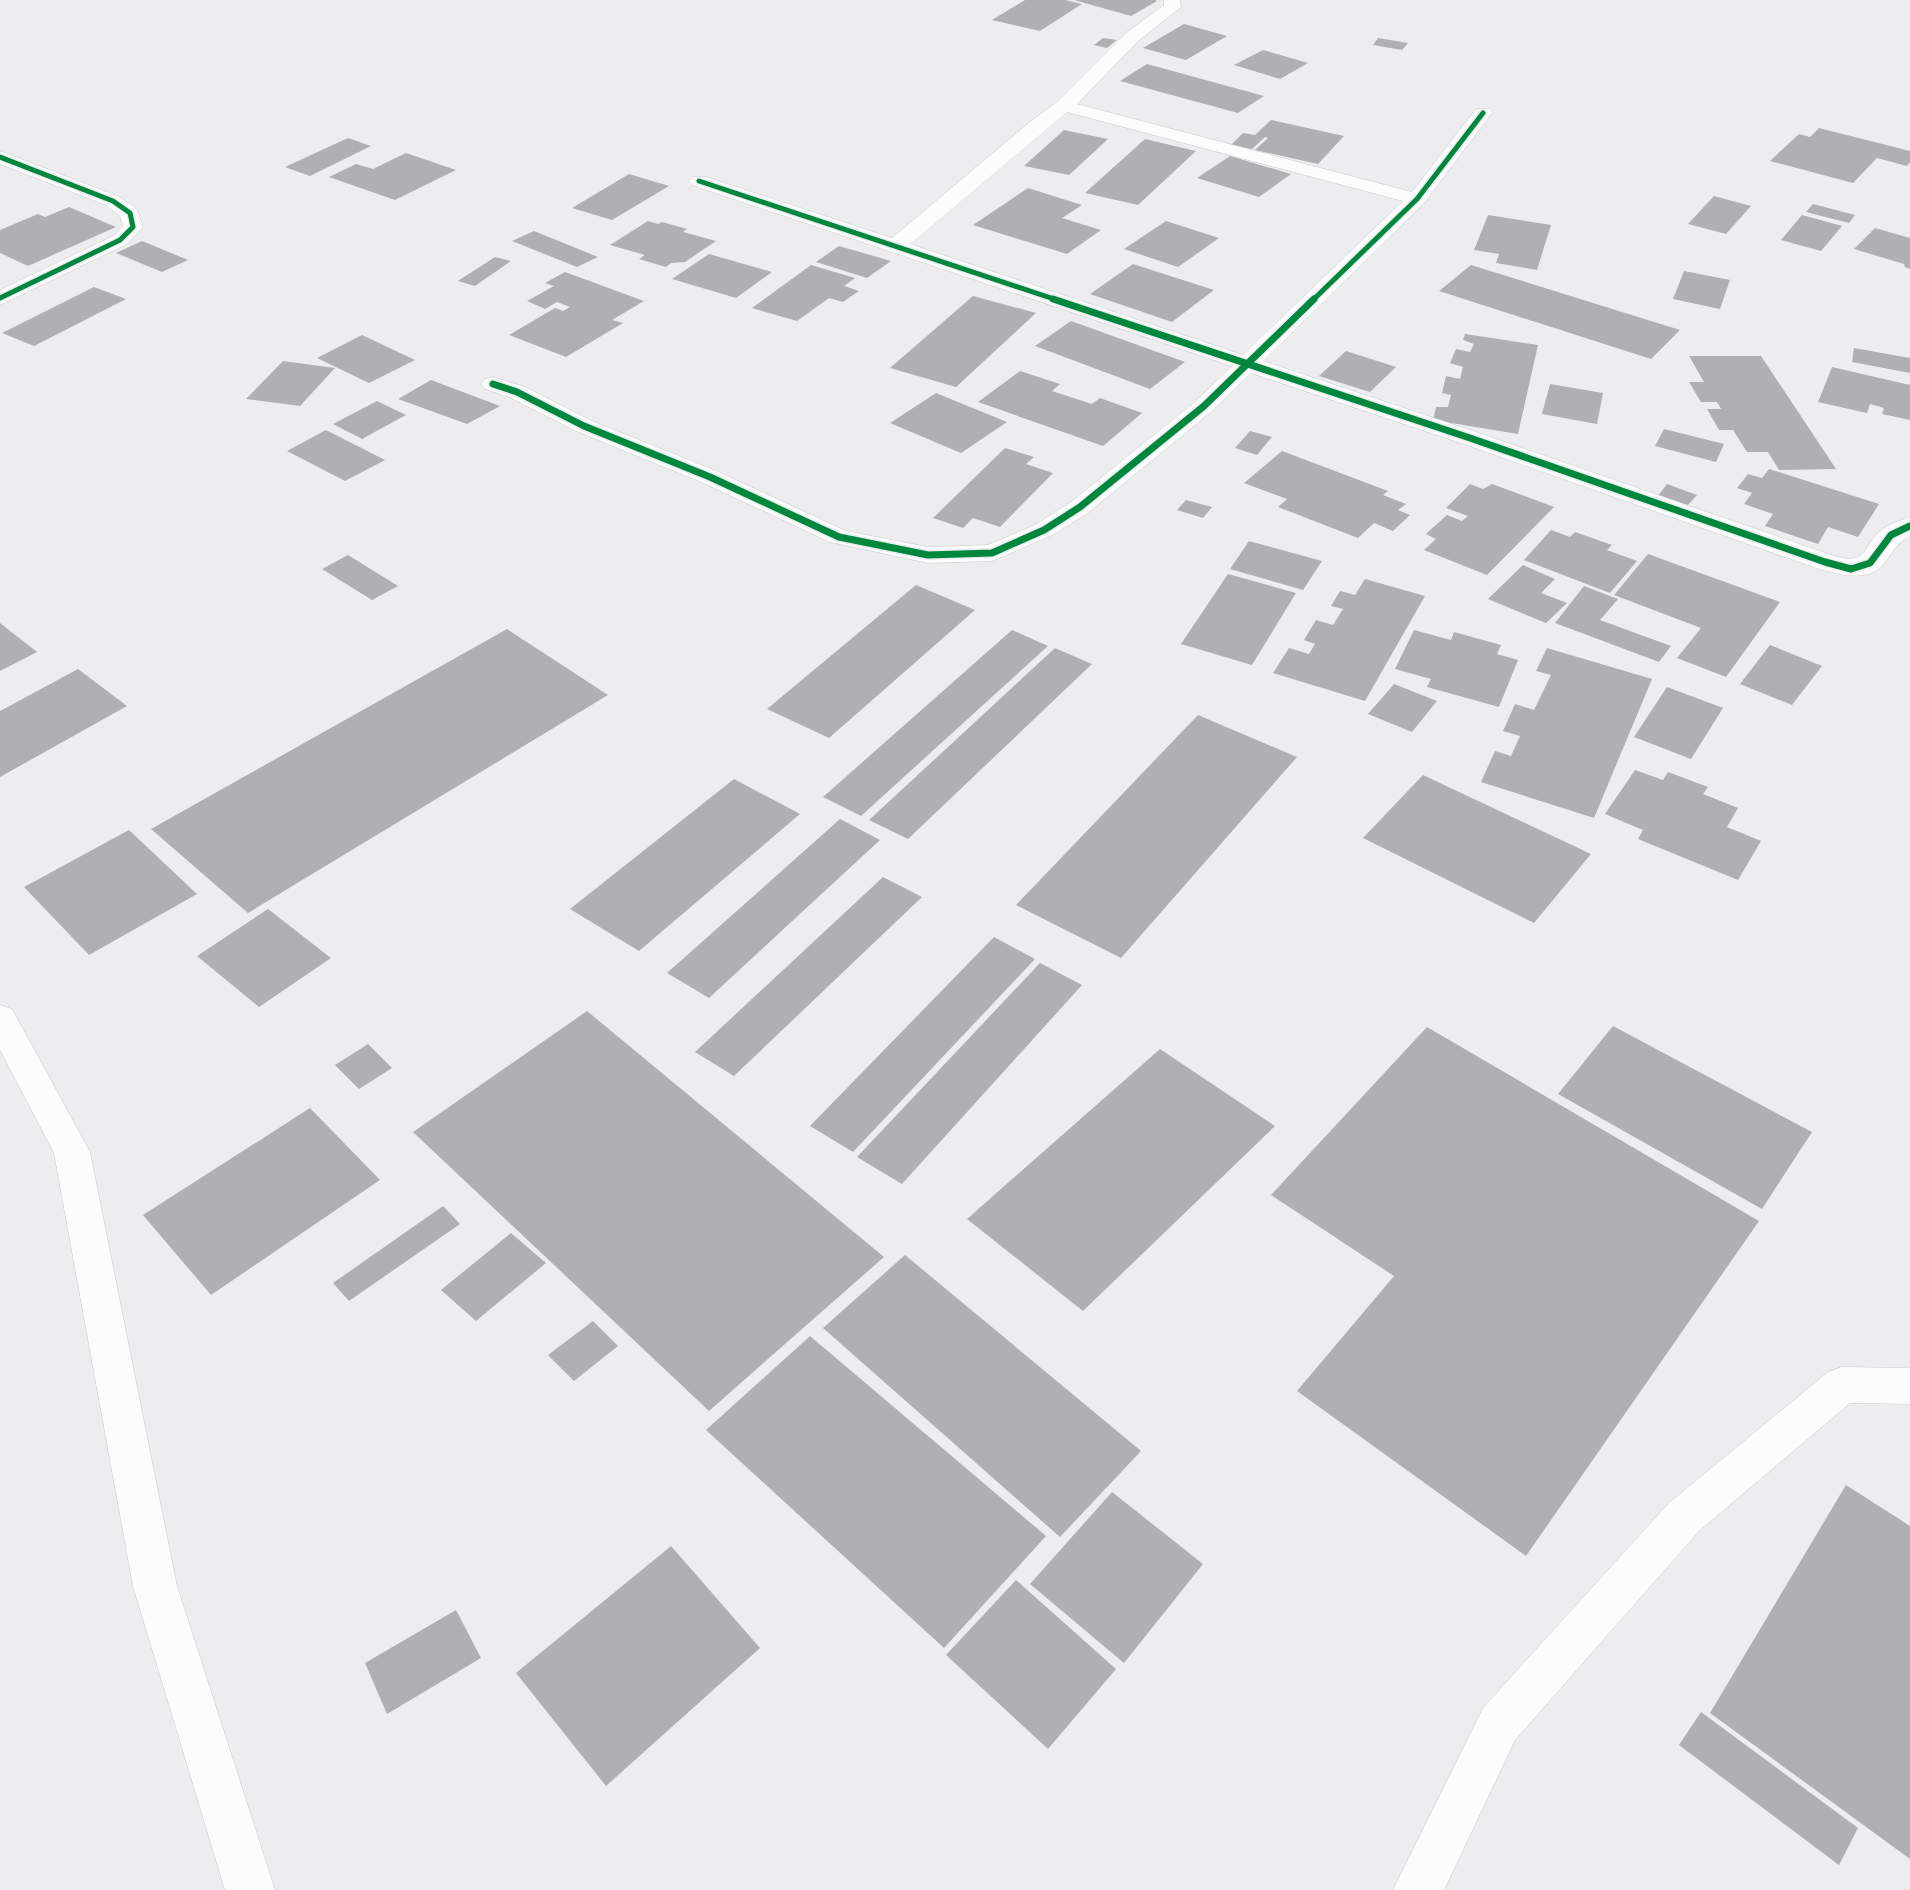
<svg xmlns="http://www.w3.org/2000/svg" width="1910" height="1890" font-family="'PT Serif',serif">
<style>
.building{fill:#b0b0b2}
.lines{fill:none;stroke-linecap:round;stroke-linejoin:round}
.minor-casing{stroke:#cacacc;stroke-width:1}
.minor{fill:#fcfcfd;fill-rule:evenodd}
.cycleway-far1-casing{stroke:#ececf0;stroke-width:8}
.cycleway-casing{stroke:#ececf0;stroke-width:10}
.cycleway-far1{stroke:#00873e;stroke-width:5}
.cycleway{stroke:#00873e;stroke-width:7}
</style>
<rect width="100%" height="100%" fill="#ededef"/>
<path class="building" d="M1025 0H1065L1082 4 1040 31 992 20Z
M1074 0H1155L1157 1 1131 16Z
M1184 24 1227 36 1186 60 1143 48Z
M1103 38 1117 40 1107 48 1094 45Z
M1378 38 1408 43 1402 50 1373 45Z
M1263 50 1308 63 1280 79 1234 65Z
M1147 64 1264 96 1238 113 1120 81Z
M1271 120 1344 136 1318 164 1255 150 1268 138 1265 137 1252 149 1231 145 1243 133 1255 135Z
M1819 128 1910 151V162L1907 166 1877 158 1853 183 1770 161 1799 134 1810 137Z
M1064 130 1108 139 1069 175 1024 166Z
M348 138 371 146 310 176 285 167Z
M1145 139 1196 151 1138 205 1085 193Z
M406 153 456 170 395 200 329 177 356 164 373 169Z
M1230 156 1291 174 1259 197 1197 178Z
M629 174 669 186 612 220 572 208Z
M1028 188 1082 205 1062 218 1101 230 1067 254 973 225Z
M1714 196 1751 206 1726 234 1688 224Z
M1813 204 1855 215 1849 223 1806 212Z
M69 207 116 227 28 266 0 253V230L38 214 45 217Z
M1488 215 1551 225 1537 270 1496 263 1499 254 1474 250Z
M1802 215 1842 226 1821 251 1781 240Z
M648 221 658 224 662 222 687 229 683 232 716 241 685 262 671 263 666 267 639 259 645 255 610 245Z
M1166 221 1219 238 1178 267 1124 249Z
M1875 228 1910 238V269L1905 267 1904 264 1854 249Z
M534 231 598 257 577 267 512 241Z
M142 241 188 260 162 272 116 253Z
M839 246 891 261 867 278 816 262Z
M709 254 772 272 736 298 672 279Z
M495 257 511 261 475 286 458 281Z
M1133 264 1214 290 1172 322 1090 294Z
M811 265 855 278 844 286 859 291 843 302 829 298 797 321 752 308Z
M1471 265 1680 330 1651 359 1439 291Z
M1684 271 1730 280 1720 309 1673 299Z
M565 272 644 301 612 320 623 323 566 357 509 335 555 308 563 311 570 307 557 302 545 309 527 301 554 286 545 283Z
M94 287 126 299 34 346 2 333Z
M973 296 1036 313 956 387 890 368Z
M1071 321 1185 362 1150 389 1035 346Z
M1465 334 1538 345 1518 434 1433 420 1436 407H1448L1451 395 1442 393 1446 376 1460 379 1463 367 1450 363 1456 349 1470 352 1474 344 1463 340Z
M362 335 415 360 369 383 317 358Z
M1854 348 1910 358V373L1852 362Z
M1346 351 1396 367 1370 392 1319 376Z
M1689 356H1761L1836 469 1779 470 1768 452H1747L1733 430H1719L1707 409H1721L1717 402H1701L1689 382H1704Z
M283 361 335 368 300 406 246 399Z
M1832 367 1910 385V420L1882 414 1884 408 1870 404 1867 413 1818 402Z
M1020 371 1060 384 1052 391 1092 404 1100 398 1142 413 1103 446 978 402Z
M431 380 500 406 467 424 398 399Z
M1550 384 1603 393 1597 424 1542 414Z
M936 393 1007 422 961 453 890 423Z
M377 401 406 415 362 439 333 424Z
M1664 429 1724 444 1716 462 1655 446Z
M326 430 385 460 345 481 287 451Z
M1250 431 1272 437 1257 455 1235 448Z
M1005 448 1034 457 1026 464 1053 473 1000 527 973 518 963 528 933 518Z
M1282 451 1388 491 1383 495 1406 504 1398 510 1410 515 1393 531 1374 523 1358 538 1278 507 1287 499 1244 483Z
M1769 469 1879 504 1858 537 1828 527 1818 544 1765 526 1773 514 1744 504 1752 493 1737 488 1748 474 1762 478Z
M1470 484 1483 489 1492 484 1554 507 1487 575 1424 550 1436 539 1426 534 1447 515 1462 521 1468 516 1446 508Z
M1667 484 1697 495 1687 506 1658 496Z
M1186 500 1212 507 1203 518 1177 510Z
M1551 530 1570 537 1575 532 1612 545 1607 550 1637 561 1610 593 1524 560Z
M1249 541 1322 561 1303 590 1230 569Z
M1648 554 1780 602 1726 677 1677 658 1701 628 1614 595Z
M348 555 398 586 372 600 322 569Z
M1523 565 1555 579 1541 593 1567 603 1546 623 1488 599Z
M1228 574 1296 593 1252 665 1181 644Z
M1365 579 1425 596 1365 701 1273 673 1289 648 1309 654 1315 644 1304 640 1316 620 1333 625 1343 609 1331 606 1340 591 1355 595Z
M916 585 975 610 829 738 767 709Z
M1584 586 1618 599 1600 620 1671 646 1659 662 1555 623Z
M0 623 37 652 0 671Z
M507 629 608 695 248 913 151 829Z
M1012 630 1048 646 861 816 823 797Z
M1414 630 1451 640 1454 632 1501 645 1497 654 1518 660 1499 707 1427 687 1431 679 1395 669Z
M1770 645 1822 666 1792 705 1740 684Z
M1055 648 1092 664 908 839 869 820Z
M1547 648 1652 679 1594 818 1481 782 1495 751 1511 756 1520 736 1503 731 1515 704 1534 710 1551 675 1536 671Z
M78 669 127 706 0 777V711Z
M1394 684 1437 701 1412 732 1368 714Z
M1667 687 1723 708 1691 759 1634 737Z
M1198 715 1297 757 1121 958 1016 905Z
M1635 770 1663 780 1668 772 1708 787 1703 794 1738 808 1727 827 1761 841 1738 880 1638 839 1643 830 1605 814Z
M1423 775 1591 854 1534 923 1363 838Z
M734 779 800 814 639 951 570 909Z
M840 819 880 840 709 998 667 973Z
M129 830 197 894 89 955 24 887Z
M883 877 922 897 734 1076 695 1052Z
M268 909 331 958 259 1007 197 956Z
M994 937 1035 959 853 1152 810 1126Z
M1040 963 1082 985 902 1184 857 1157Z
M587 1011 884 1257 709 1411 413 1132Z
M1613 1026 1812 1132 1762 1209 1558 1094Z
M1427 1027 1759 1221 1526 1556 1297 1391 1394 1276 1271 1195Z
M368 1044 392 1068 359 1089 335 1065Z
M1160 1049 1275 1126 1083 1311 967 1219Z
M310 1108 380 1180 211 1295 143 1215Z
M443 1206 460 1224 349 1301 333 1283Z
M511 1233 546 1263 476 1321 441 1290Z
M905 1255 1141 1451 1060 1537 823 1328Z
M593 1321 618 1346 574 1381 548 1355Z
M810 1336 1046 1536 944 1648 706 1430Z
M1846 1485 1910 1526V1859L1710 1713Z
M1112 1492 1203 1564 1124 1663 1030 1584Z
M671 1546 760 1648 606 1786 516 1673Z
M1016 1580 1116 1669 1048 1749 946 1655Z
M456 1610 481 1658 387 1714 365 1663Z
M1701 1712 1858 1828 1839 1865 1679 1745Z"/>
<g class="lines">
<defs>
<path id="minor" d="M1164 0H1180L1181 7 1138 41 1077 104 1412 192 1476 109H1490L1492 113 1424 203 1263 361 1479 433 1834 556C1871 566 1861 545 1883 529 1890 524 1901 520 1910 518V536C1895 543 1892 556 1881 567 1864 583 1835 573 1816 568L1461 443 1251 373 1212 411 1089 512 1053 535 992 561 928 563 830 542 701 482 576 431 509 397 485 389 481 384 485 379 493 377 525 387 592 421 719 472 846 531 928 547 988 545 1035 525 1071 502 1196 401 1232 366 692 185 689 181 692 177H706L892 238 1031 121 1057 102 1126 33 1164 5ZM1067 112 1403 201 1243 355 910 244Z
M0 151 120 197 137 209 143 227 127 244 0 305V290L113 236 123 226 120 216 106 205 0 164Z
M0 1005 12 1009 90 1152 177 1586 275 1890H225L133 1586 54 1153 0 1050Z
M1842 1367 1910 1368V1404L1850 1403 1699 1531 1515 1740 1444 1890H1393L1483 1708 1669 1503 1828 1372Z"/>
</defs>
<use href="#minor" class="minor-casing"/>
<use href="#minor" class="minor"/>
<defs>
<path id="cycleway-far1" d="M0 157 113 201 130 213 133 227 120 240 0 298
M699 181 1057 300
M1313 300 1417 199 1483 113"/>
<path id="cycleway" d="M1053 299 1470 438 1825 562 1851 569 1870 563 1891 535 1910 526
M493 384 517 392 584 426 710 477 839 537 928 555 992 553 1044 530 1080 507 1204 406 1314 299"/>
</defs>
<use href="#cycleway-far1" class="cycleway-far1-casing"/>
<use href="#cycleway" class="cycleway-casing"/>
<use href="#cycleway-far1" class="cycleway-far1"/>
<use href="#cycleway" class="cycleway"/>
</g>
</svg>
